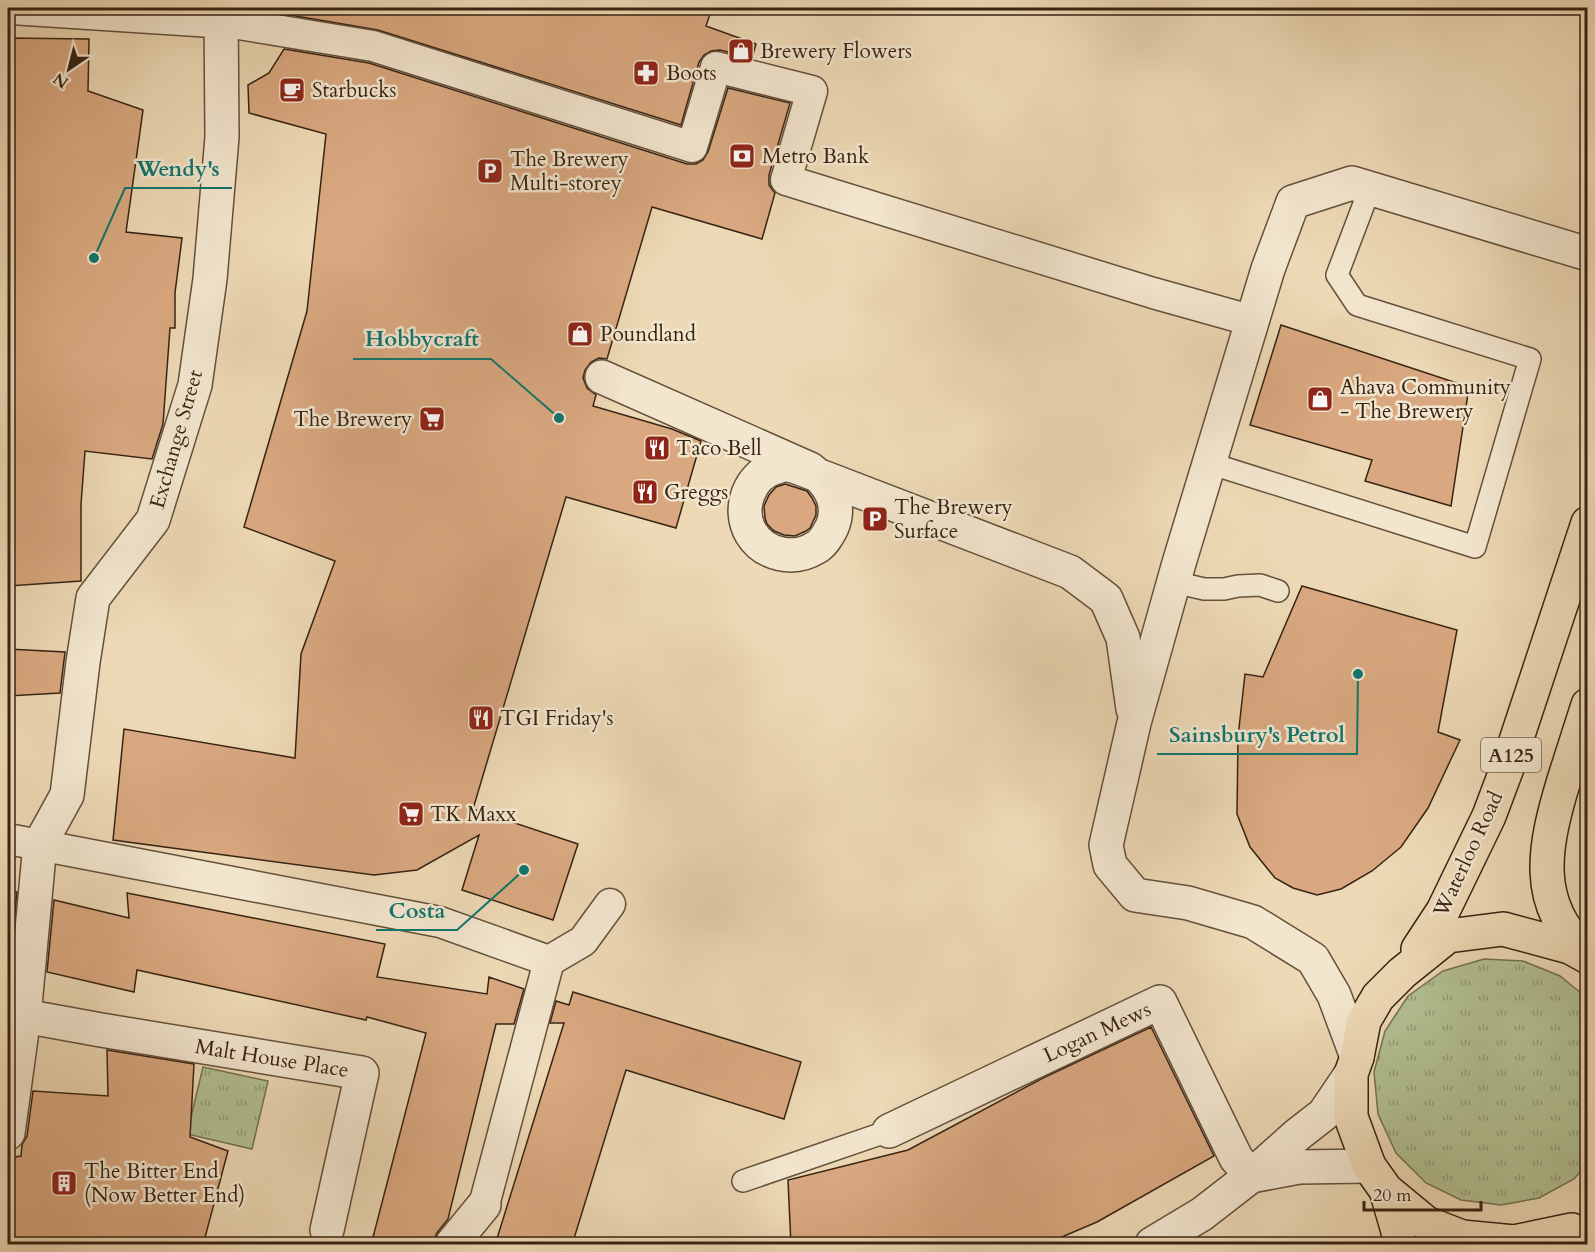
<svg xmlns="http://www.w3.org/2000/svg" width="1595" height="1252" font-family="Cardo,serif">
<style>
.grass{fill:url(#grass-tufts);stroke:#747252;stroke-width:1.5}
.building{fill:#d9a880;stroke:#372313;stroke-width:1.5}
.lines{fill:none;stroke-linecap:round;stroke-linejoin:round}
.service-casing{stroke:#64503c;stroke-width:24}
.pedestrian-casing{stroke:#64503c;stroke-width:33}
.minor-casing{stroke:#64503c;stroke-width:36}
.primary-casing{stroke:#372313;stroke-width:36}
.service{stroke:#f3e6cf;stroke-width:21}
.pedestrian{stroke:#f3e6cf;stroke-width:30}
.minor{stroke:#f3e6cf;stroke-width:33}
.primary{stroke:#edd9b5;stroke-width:33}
.labels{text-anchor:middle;stroke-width:5;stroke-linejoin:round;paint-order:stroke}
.shield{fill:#f3e6cf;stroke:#6f5e4b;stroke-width:1.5}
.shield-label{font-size:20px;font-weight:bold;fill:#372313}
.poi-label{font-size:21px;fill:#372313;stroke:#f3e6cf;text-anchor:start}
.street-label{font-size:21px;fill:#372313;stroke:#f3e6cf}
.leader{fill:none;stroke:#0f766e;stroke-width:2}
.callout-dot{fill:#0f766e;stroke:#f3e6cf;stroke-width:2}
.callout-label{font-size:22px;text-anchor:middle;font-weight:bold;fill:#0f766e;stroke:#f3e6cf;stroke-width:5;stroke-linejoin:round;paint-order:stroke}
</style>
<defs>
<pattern id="grass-tufts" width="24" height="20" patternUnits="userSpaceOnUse" patternTransform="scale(1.5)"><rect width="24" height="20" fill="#b2c092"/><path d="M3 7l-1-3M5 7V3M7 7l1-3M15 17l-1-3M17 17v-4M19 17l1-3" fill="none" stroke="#929c76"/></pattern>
</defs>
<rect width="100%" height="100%" fill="#edd9b5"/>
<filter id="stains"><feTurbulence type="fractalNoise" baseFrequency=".00333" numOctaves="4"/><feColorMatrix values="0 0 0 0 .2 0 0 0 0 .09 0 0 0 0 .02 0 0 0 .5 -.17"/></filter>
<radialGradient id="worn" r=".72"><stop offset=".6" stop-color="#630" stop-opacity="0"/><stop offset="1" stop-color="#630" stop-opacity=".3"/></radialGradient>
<path class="grass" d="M1484 959 1523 961 1560 976 1587 998V1164L1574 1179 1539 1198 1501 1205 1461 1200 1426 1183 1396 1153 1378 1114 1374 1072 1385 1031 1408 996 1443 971Z
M203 1067 268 1081 252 1149 187 1134Z"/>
<path class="building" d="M284 8H712L706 26 756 44 752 58 720 50 711 51 704 55 699 62 681 125 378 30 290 15Z
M8 38 89 39 88 91 143 110 126 232 182 238 175 293V328H170L163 424 152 459 85 451 81 504V581L8 586Z
M284 49 369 63 687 164H696L703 160 708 152 728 88 790 103 769 175V185L775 193 762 239 652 207 607 359 599 358 591 362 585 370 583 378 587 388 596 395 593 406 672 429 701 441 676 528 566 497 473 809 578 844 553 920 462 890 479 835 417 870 374 875 113 840 124 729 295 758 301 654 335 561 244 527 307 311 326 134 249 113 248 85 269 73Z
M1281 325 1469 387 1451 506 1365 481 1372 460 1250 425Z
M785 484 807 491 812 498 816 506V515L810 528 806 531 795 536 784 535 774 531 767 524 765 518 764 506 769 495 776 487Z
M1302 586 1457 630 1438 732 1460 740 1428 808 1401 847 1372 871 1341 889 1317 895 1293 888 1275 878 1250 847 1237 814 1238 737 1245 674 1263 677Z
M8 649 65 652 60 693 8 696Z
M8 890 17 892 13 933 8 932Z
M127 893 385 944 377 977 487 994 489 977 524 989 514 1024H496L448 1219 437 1233 434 1240V1245H371L426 1033 367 1017 366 1020 137 970 134 992 47 972 54 900 129 918Z
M573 992 801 1062 784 1119 626 1070 572 1245H495L564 1023H550L556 1001 569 1005Z
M1151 1027 1214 1156 1097 1222 1043 1245H791L788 1180 908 1150 1043 1078Z
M107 1050 194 1064 190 1137 228 1151 203 1245H8V1158L21 1156 22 1145 27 1136 33 1091 108 1096Z"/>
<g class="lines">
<defs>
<path id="service" d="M1209 463 1475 547 1530 359 1357 305 1337 275 1370 188
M1174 582 1204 589H1224L1238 586 1260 585 1278 591
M743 1181 889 1131"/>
<path id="pedestrian" d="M220 21 373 46 692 147 716 67 812 91 786 180 1153 293 1253 321
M8 839 440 922 549 961 484 1205
M549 961 583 941 610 904"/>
<path id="minor" d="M19 8 220 21
M602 377 810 469C829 483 842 503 832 527 828 535 823 544 815 548 794 561 764 555 751 533 737 509 749 474 777 467 780 466 783 465 786 465 794 465 816 475 825 478L1070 572 1106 599 1123 638 1133 709
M24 1016 101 1030 362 1073 327 1230
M1357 1057 1334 995 1313 959 1253 922 1188 903 1135 895 1110 865 1106 845 1134 723 1179 563 1268 269 1293 202 1352 183 1588 254
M1351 1074 1324 1114 1297 1135 1251 1176 1299 1167 1369 1166
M889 1131 1160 1002 1236 1158 1251 1176 1202 1214 1152 1244
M8 1133 24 1016 40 844 67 795 83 662 93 598 153 520 195 385 210 279 222 137 221 8
M452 1244 484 1205"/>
<path id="primary" d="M1588 705C1580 730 1572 755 1564 780 1545 843 1530 905 1588 954
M1418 949 1443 911 1489 816 1507 768 1588 523
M1386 1190 1398 1231 1399 1244
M1572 1230 1514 1242 1462 1237 1426 1223 1386 1190 1369 1166 1351 1117V1074L1357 1057 1364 1021 1378 997 1402 973 1448 936 1503 929 1570 947 1588 957"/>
</defs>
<use href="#service" class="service-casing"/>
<use href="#pedestrian" class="pedestrian-casing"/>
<use href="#minor" class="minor-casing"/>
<use href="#primary" class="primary-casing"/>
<use href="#service" class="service"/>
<use href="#pedestrian" class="pedestrian"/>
<use href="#minor" class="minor"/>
<use href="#primary" class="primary"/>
</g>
<defs>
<symbol id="shop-square" viewBox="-11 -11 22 22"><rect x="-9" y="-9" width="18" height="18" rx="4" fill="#8f2418" stroke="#f3e6cf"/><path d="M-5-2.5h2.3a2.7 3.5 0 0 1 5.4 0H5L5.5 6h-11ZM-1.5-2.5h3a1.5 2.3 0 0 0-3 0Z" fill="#fff"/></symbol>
<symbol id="pharmacy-square" viewBox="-11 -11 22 22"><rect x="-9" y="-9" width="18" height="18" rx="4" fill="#8f2418" stroke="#f3e6cf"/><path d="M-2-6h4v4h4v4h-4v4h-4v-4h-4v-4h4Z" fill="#fff"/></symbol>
<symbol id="cafe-square" viewBox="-11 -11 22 22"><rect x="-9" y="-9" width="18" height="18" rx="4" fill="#8f2418" stroke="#f3e6cf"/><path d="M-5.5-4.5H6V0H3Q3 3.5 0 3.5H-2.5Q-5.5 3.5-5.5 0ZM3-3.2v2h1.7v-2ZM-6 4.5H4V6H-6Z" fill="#fff"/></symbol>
<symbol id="bank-square" viewBox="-11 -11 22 22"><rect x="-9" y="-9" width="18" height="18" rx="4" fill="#8f2418" stroke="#f3e6cf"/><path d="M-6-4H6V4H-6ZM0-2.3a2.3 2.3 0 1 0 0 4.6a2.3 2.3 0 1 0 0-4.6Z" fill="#fff"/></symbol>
<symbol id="parking-square" viewBox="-11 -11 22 22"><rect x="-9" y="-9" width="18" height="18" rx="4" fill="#8f2418" stroke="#f3e6cf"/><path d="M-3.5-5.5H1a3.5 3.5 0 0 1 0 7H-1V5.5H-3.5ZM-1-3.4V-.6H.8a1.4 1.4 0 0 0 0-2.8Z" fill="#fff"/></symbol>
<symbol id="supermarket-square" viewBox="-11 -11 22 22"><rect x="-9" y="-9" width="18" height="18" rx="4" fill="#8f2418" stroke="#f3e6cf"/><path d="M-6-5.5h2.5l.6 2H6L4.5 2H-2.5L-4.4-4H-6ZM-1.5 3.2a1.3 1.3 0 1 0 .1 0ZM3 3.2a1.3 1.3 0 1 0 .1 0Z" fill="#fff"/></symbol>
<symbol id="restaurant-square" viewBox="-11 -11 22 22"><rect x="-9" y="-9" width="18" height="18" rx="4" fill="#8f2418" stroke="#f3e6cf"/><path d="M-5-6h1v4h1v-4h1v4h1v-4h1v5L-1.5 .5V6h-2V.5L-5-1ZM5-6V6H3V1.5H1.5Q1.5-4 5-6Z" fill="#fff"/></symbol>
<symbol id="building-square" viewBox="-11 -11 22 22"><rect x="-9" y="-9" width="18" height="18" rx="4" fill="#8f2418" stroke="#f3e6cf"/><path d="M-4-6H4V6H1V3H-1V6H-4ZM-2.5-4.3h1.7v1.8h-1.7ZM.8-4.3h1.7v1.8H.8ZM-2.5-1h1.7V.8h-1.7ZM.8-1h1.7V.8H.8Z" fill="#fff"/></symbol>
</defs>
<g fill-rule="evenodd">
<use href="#shop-square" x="726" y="36" width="30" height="30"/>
<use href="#pharmacy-square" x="631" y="58" width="30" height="30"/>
<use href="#cafe-square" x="277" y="75" width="30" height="30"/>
<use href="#bank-square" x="727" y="141" width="30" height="30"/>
<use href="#parking-square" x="475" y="156" width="30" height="30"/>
<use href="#shop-square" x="565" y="319" width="30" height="30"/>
<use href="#shop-square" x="1305" y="384" width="30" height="30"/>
<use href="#supermarket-square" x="417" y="404" width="30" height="30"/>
<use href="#restaurant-square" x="642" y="433" width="30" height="30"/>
<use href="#restaurant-square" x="630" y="477" width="30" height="30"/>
<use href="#parking-square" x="860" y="504" width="30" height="30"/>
<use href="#restaurant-square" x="466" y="703" width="30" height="30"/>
<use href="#supermarket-square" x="396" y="799" width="30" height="30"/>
<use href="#building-square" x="49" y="1168" width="30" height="30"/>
</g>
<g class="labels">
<rect class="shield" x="1481" y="738" width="60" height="34" rx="4.5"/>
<g class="shield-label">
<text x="1511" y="762">A125</text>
</g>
<g class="poi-label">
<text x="760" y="58">Brewery Flowers</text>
<text x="666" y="80">Boots</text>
<text x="312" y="97">Starbucks</text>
<text x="762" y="163">Metro Bank</text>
<text x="510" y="166">The Brewery<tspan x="510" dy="24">Multi-storey</tspan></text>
<text x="600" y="341">Poundland</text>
<text x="1340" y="394">Ahava Community<tspan x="1340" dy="24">- The Brewery</tspan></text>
<text x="412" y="426" text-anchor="end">The Brewery</text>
<text x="676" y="455">Taco Bell</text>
<text x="664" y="499">Greggs</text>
<text x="894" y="514">The Brewery<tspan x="894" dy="24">Surface</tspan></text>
<text x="500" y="725">TGI Friday's</text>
<text x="430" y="821">TK Maxx</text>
<text x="84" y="1178">The Bitter End<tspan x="84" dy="24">(Now Better End)</tspan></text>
</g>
<g class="street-label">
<text transform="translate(176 439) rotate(-74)" y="7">Exchange Street</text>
<text transform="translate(1468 854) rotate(-65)" y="7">Waterloo Road</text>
<text transform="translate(1097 1032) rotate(-25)" y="7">Logan Mews</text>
<text transform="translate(272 1058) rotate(9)" y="7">Malt House Place</text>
</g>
</g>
<path class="leader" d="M94 258L125 188H232M559 418L491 359H353M1358 674L1357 754H1157M524 870L457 930H376"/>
<g class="callout-dot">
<circle cx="94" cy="258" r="6"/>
<circle cx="559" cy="418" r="6"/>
<circle cx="1358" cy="674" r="6"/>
<circle cx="524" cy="870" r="6"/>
</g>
<g class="callout-label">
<text x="178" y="176">Wendy's</text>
<text x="422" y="346">Hobbycraft</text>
<text x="1257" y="742">Sainsbury's Petrol</text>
<text x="417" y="918">Costa</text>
</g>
<rect width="1595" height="1252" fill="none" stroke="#edd9b5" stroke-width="30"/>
<rect x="9" y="9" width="1577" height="1234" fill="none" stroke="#372313" stroke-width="3"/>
<rect x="15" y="15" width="1565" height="1222" fill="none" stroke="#372313" stroke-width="1.5"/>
<g transform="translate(69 69) rotate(215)" stroke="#f3e6cf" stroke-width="4.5" paint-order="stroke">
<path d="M0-4.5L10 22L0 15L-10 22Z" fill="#372313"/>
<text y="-9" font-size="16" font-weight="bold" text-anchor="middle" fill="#372313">N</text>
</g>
<path d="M1364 1201v9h117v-9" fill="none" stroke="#372313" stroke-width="3"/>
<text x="1373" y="1201" font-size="18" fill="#372313" stroke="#f3e6cf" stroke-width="4.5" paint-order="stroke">20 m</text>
<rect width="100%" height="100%" filter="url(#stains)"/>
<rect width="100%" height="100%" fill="url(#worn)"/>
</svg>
